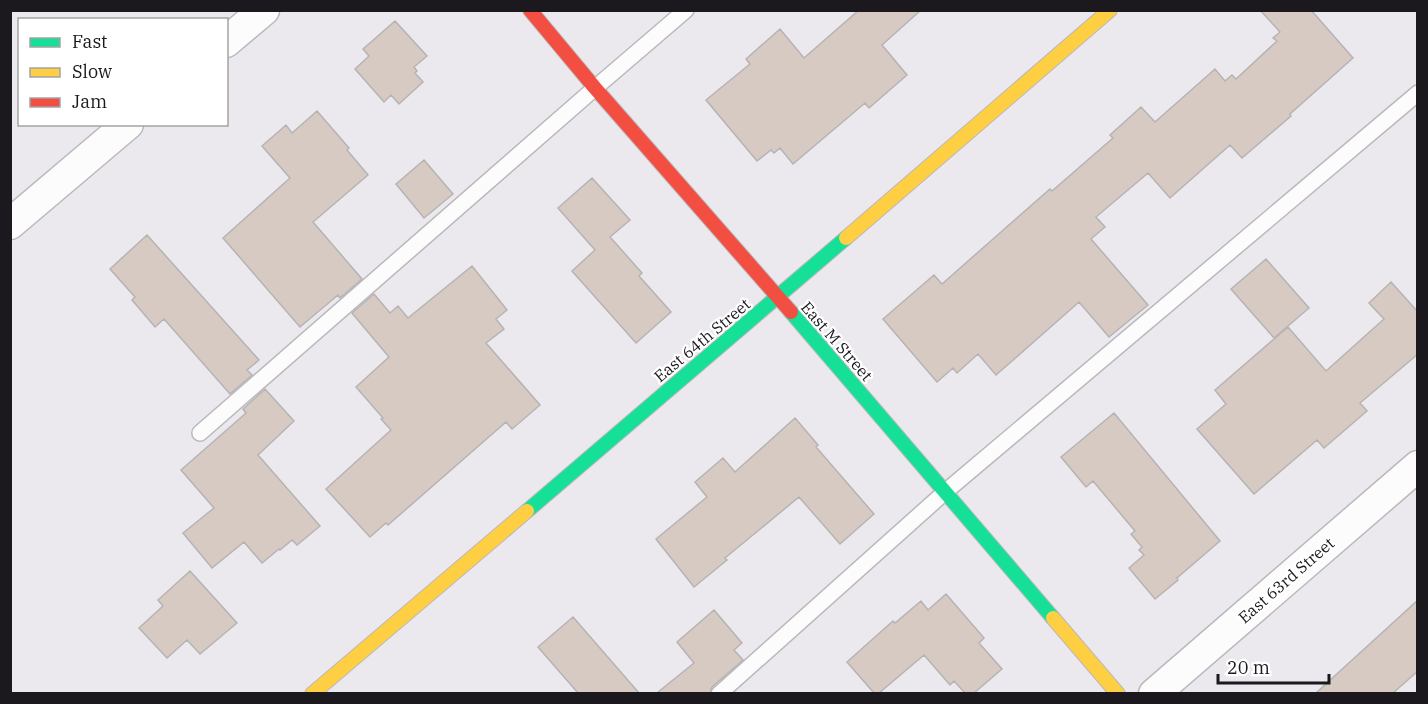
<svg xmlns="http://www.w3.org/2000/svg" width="1428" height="704" font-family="'IBM Plex Serif',serif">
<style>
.building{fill:#d7cac2;stroke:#b6b3b4;stroke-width:1.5}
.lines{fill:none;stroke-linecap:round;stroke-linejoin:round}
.lane-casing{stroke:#bab8bc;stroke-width:18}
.street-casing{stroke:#bab8bc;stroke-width:33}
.fast-casing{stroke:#bab8bc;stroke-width:16}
.slow-casing{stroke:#bab8bc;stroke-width:16}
.jam-casing{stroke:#bab8bc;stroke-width:16}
.lane{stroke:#fcfcfc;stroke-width:15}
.street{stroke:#fcfcfc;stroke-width:30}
.fast{stroke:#16e098;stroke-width:14}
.slow{stroke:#ffcf43;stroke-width:14}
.jam{stroke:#f24e42;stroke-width:14}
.labels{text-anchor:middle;stroke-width:4.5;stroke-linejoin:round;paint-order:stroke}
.street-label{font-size:16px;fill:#1b191d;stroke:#fff}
</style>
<rect width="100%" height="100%" fill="#ece9ee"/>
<path class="building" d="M859 10H921L882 45 907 75 869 108 865 103 793 164 780 148 774 153 771 150 757 161 706 100 750 64 746 59 780 29 804 58Z
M1260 10H1311L1353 58 1290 114 1291 116 1242 158 1230 145 1170 198 1148 173 1096 217 1105 227 1091 239 1148 305 1109 337 1079 302 996 375 978 354 957 373 953 368 937 382 883 319 934 275 942 284 1001 232 1050 189 1052 191 1113 138 1110 135 1141 107 1155 122 1215 69 1225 81 1232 75 1236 79 1277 41 1273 38 1280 32Z
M395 21 427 56 414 67 417 71 415 73 423 82 399 104 391 95 384 102 355 69 369 56 363 49Z
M317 111 349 148 347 150 368 175 313 222 362 279 340 298 338 295 300 327 223 238 290 178 262 146 286 125 292 133Z
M424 160 453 194 424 218 396 184Z
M592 178 630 220 610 237 642 273 639 276 671 312 636 343 572 271 595 250 558 208Z
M147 235 259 360 247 370 252 375 230 394 164 319 155 327 132 300 135 297 110 269Z
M1266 259 1309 308 1274 338 1231 289Z
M472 266 507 310 496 319 504 329 486 343 540 405 512 429 506 422 388 525 386 523 370 537 326 489 391 430 381 419 383 418 356 387 389 357 352 313 374 294 390 313 398 306 408 318Z
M1391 282 1418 312V354L1360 403 1367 411 1324 448 1317 440 1254 494 1197 429 1226 404 1215 390 1288 327 1326 371 1384 319 1369 303Z
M265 389 294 421 258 455 320 526 297 545 292 540 280 550 279 549 262 563 244 542 212 568 183 533 214 508 181 470 246 413 243 409Z
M1114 413 1220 541 1177 578 1178 580 1155 599 1129 568 1144 555 1139 550 1142 547 1131 534 1135 531 1093 481 1086 487 1061 457Z
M795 418 818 445 816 447 874 514 840 544 799 497 725 558 727 560 694 587 656 539 707 497 695 482 723 458 735 472Z
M190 571 237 623 200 654 187 640 167 658 139 628 163 606 158 600Z
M946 594 984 638 979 643 1002 669 974 693H965L954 681 950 685 924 655 879 693H874L847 662 893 621 895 623 921 601 928 610Z
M1418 600V671L1393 693H1316Z
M714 610 742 643 734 650 743 660 712 687 710 693H657L694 663 677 642Z
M573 617 639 693H578L538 647Z"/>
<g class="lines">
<defs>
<path id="lane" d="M200 433 595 88 686 10
M719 694 945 492 1418 93"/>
<path id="street" d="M226 42 264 10
M10 224 128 124
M1154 694 1418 466"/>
<path id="fast" d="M791 312 1053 618
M527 511 846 238"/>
<path id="slow" d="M846 238 1110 10
M1053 618 1118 694
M312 694 527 511"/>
<path id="jam" d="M530 10 595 88 791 312"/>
</defs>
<use href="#lane" class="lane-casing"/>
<use href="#street" class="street-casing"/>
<use href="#fast" class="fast-casing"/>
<use href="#slow" class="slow-casing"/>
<use href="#jam" class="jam-casing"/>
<use href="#lane" class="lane"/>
<use href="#street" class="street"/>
<use href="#fast" class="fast"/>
<use href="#slow" class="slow"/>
<use href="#jam" class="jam"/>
</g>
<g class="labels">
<g class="street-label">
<text transform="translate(702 340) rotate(-40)" y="6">East 64th Street</text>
<text transform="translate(837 341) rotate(49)" y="6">East M Street</text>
<text transform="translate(1286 580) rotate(-41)" y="6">East 63rd Street</text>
</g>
</g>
<rect width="1428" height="704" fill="none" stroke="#1b191d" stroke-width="24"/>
<rect x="18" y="18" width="210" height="108" fill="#ffffff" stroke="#a4a3a5" stroke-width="1.5"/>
<rect x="30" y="38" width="30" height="9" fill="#16e098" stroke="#a4a3a5" stroke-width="1.5"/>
<text x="72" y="48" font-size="18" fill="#1b191d">Fast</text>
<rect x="30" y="68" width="30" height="9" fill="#ffcf43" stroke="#a4a3a5" stroke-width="1.5"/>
<text x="72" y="78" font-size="18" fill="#1b191d">Slow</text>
<rect x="30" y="98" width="30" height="9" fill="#f24e42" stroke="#a4a3a5" stroke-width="1.5"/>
<text x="72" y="108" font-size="18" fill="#1b191d">Jam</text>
<path d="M1218 674v9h111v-9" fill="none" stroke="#1b191d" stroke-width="3"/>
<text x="1227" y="674" font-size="18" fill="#1b191d" stroke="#ffffff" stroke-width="4.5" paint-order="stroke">20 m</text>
</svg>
